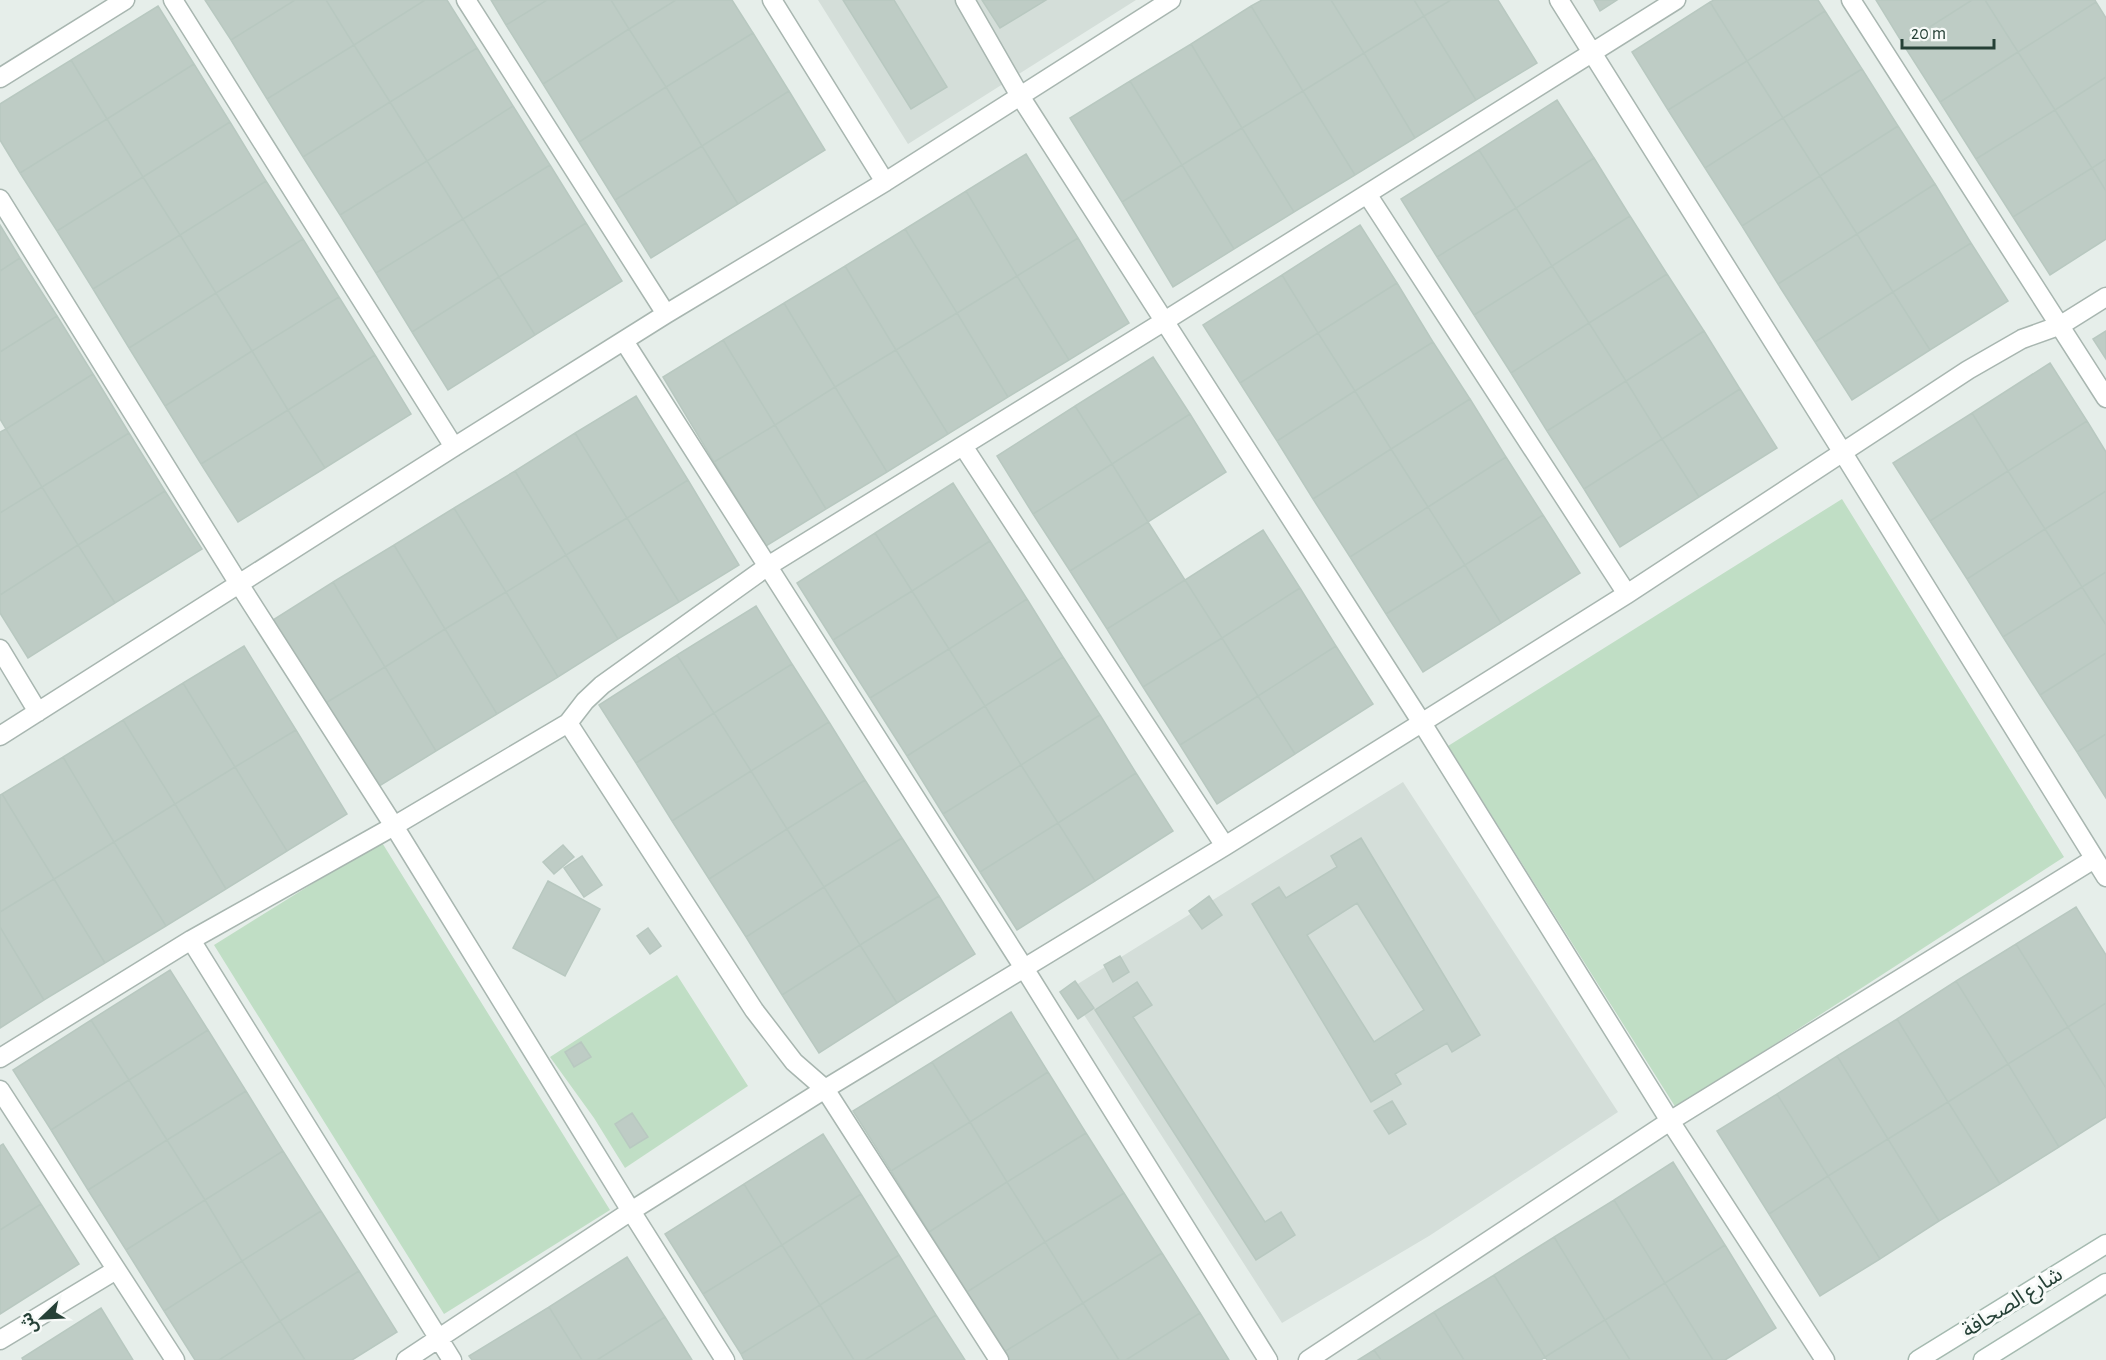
<svg xmlns="http://www.w3.org/2000/svg" width="2106" height="1360" font-family="'Alegreya Sans','Noto Sans Arabic',sans-serif">
<style>
.built{fill:#d4ded9}
.green{fill:#c0dec5}
.building{fill:#beccc5;stroke:#b8c8c0;stroke-width:1.5;fill-rule:evenodd}
.lines{fill:none;stroke-linecap:round;stroke-linejoin:round}
.minor-casing{stroke:#a8b6b0;stroke-width:21}
.secondary-casing{stroke:#a5bab0;stroke-width:21}
.minor{stroke:#fff;stroke-width:18}
.secondary{stroke:#fff;stroke-width:18}
.labels{text-anchor:middle;stroke-width:6;stroke-linejoin:round;paint-order:stroke}
.street-label{font-size:21px;fill:#254036;stroke:#f7faf8}
</style>
<rect width="100%" height="100%" fill="#e6eeea"/>
<path class="built" d="M818 0H1136L908 144Z
M1403 782 1618 1112 1429 1236 1282 1323 1068 990Z"/>
<path class="green" d="M1842 499 2064 857 1676 1108 1448 746Z
M381 841 610 1210 444 1314 214 945Z
M677 975 748 1086 625 1168 594 1118 550 1057Z"/>
<path class="building" d="M205 0H295L231 40Z
M295 0H326L354 45 267 99 231 40Z
M326 0H425L354 45Z
M425 0H447L477 48 390 102 354 45Z
M491 0H547L506 25Z
M547 0H611L629 29 543 84 506 25Z
M611 0H676L629 29Z
M676 0H732L753 33 666 87 629 29Z
M843 0H894L947 87 911 109Z
M982 0H1046L1000 28Z
M1262 0H1331L1364 53 1303 91 1251 6Z
M1331 0H1414L1424 16 1364 53Z
M1414 0H1451L1424 16Z
M1451 0H1498L1537 63 1476 100 1424 16Z
M1594 0H1617L1600 11Z
M1714 0H1818L1825 11 1747 61 1710 2Z
M1876 0H1972L1903 44Z
M1972 0H1985L2018 52 1940 102 1903 44Z
M1985 0H2095L2096 2 2018 52Z
M1710 2 1747 61 1668 110 1632 52Z
M2096 2 2106 18V77L2055 110 2018 52Z
M158 6 194 64 107 119 71 60Z
M1251 6 1303 91 1242 128 1191 44Z
M1825 11 1862 69 1783 118 1747 61Z
M1424 16 1476 100 1415 138 1364 53Z
M629 29 666 87 579 142 543 84Z
M753 33 789 91 702 146 666 87Z
M1191 44 1242 128 1182 165 1130 81Z
M354 45 390 102 303 157 267 99Z
M477 48 513 106 427 161 390 102Z
M2018 52 2055 110 1976 159 1940 102Z
M1364 53 1415 138 1355 175 1303 91Z
M71 60 107 119 20 173 0 140V104Z
M1747 61 1783 118 1705 168 1668 110Z
M194 64 230 122 143 177 107 119Z
M1862 69 1898 126 1820 176 1783 118Z
M2106 77V159L2092 168 2055 110Z
M1130 81 1182 165 1122 202 1070 118Z
M666 87 702 146 615 200 579 142Z
M789 91 825 150 738 204 702 146Z
M1303 91 1355 175 1294 212 1242 128Z
M1557 100 1594 158 1516 208 1479 150Z
M390 102 427 161 340 215 303 157Z
M513 106 550 165 463 219 427 161Z
M2055 110 2092 168 2013 217 1976 159Z
M1783 118 1820 176 1742 226 1705 168Z
M107 119 143 177 57 231 20 173Z
M230 122 266 181 180 235 143 177Z
M1898 126 1935 184 1857 234 1820 176Z
M1242 128 1294 212 1234 249 1182 165Z
M702 146 738 204 651 258 615 200Z
M1479 150 1516 208 1437 257 1401 199Z
M1026 154 1078 238 1017 276 966 191Z
M1594 158 1630 216 1552 266 1516 208Z
M2106 159V191L2092 168Z
M427 161 463 219 376 273 340 215Z
M550 165 586 223 499 277 463 219Z
M1182 165 1234 249 1173 287 1122 202Z
M2092 168 2106 191V239L2050 275 2013 217Z
M1820 176 1857 234 1778 284 1742 226Z
M143 177 180 235 93 289 57 231Z
M266 181 303 239 216 293 180 235Z
M1935 184 1971 243 1893 292 1857 234Z
M966 191 1017 276 957 313 905 229Z
M1516 208 1552 266 1474 315 1437 257Z
M1630 216 1667 274 1589 323 1552 266Z
M463 219 499 277 412 332 376 273Z
M586 223 622 281 535 335 499 277Z
M0 225 20 258 0 271Z
M1360 225 1397 283 1318 333 1282 275Z
M905 229 957 313 896 350 845 266Z
M1857 234 1893 292 1815 342 1778 284Z
M180 235 216 293 129 348 93 289Z
M1078 238 1129 323 1069 360 1017 276Z
M303 239 339 297 252 351 216 293Z
M1971 243 2008 301 1930 350 1893 292Z
M20 258 57 316 0 352V271Z
M845 266 896 350 835 387 784 303Z
M1552 266 1589 323 1511 373 1474 315Z
M1667 274 1704 331 1626 381 1589 323Z
M1282 275 1318 333 1240 383 1203 325Z
M1017 276 1069 360 1008 397 957 313Z
M499 277 535 335 448 390 412 332Z
M1397 283 1433 342 1355 391 1318 333Z
M1893 292 1930 350 1852 400 1815 342Z
M216 293 252 351 165 406 129 348Z
M339 297 375 355 288 410 252 351Z
M784 303 835 387 775 425 723 340Z
M957 313 1008 397 948 434 896 350Z
M57 316 93 374 6 429 0 419V352Z
M1589 323 1626 381 1547 431 1511 373Z
M1704 331 1740 389 1662 439 1626 381Z
M2106 331V359L2093 339Z
M1318 333 1355 391 1277 441 1240 383Z
M723 340 775 425 714 462 663 377Z
M1433 342 1470 399 1391 449 1355 391Z
M896 350 948 434 887 472 835 387Z
M252 351 288 410 201 464 165 406Z
M375 355 411 414 325 468 288 410Z
M1153 357 1190 414 1112 464 1075 406Z
M2050 363 2087 421 2008 471 1972 413Z
M93 374 129 433 42 487 6 429Z
M1626 381 1662 439 1584 489 1547 431Z
M835 387 887 472 826 509 775 425Z
M1740 389 1777 448 1699 497 1662 439Z
M1355 391 1391 449 1313 499 1277 441Z
M636 396 688 480 627 518 575 433Z
M1470 399 1506 457 1428 507 1391 449Z
M1075 406 1112 464 1033 514 997 456Z
M288 410 325 468 238 522 201 464Z
M1972 413 2008 471 1930 521 1893 463Z
M1190 414 1226 472 1148 522 1112 464Z
M2087 421 2106 452V491L2045 529 2008 471Z
M775 425 826 509 766 546 714 462Z
M6 429 42 487 0 513V432Z
M129 433 165 491 78 545 42 487Z
M575 433 627 518 566 555 515 471Z
M1662 439 1699 497 1620 547 1584 489Z
M1391 449 1428 507 1350 557 1313 499Z
M1506 457 1543 515 1465 565 1428 507Z
M1112 464 1148 522 1070 571 1033 514Z
M515 471 566 555 506 592 454 508Z
M2008 471 2045 529 1967 579 1930 521Z
M688 480 739 565 679 602 627 518Z
M953 483 990 541 912 591 875 533Z
M42 487 78 545 0 595V513Z
M165 491 202 549 115 603 78 545Z
M2106 491V572L2082 587 2045 529Z
M1428 507 1465 565 1386 614 1350 557Z
M454 508 506 592 445 629 394 545Z
M1543 515 1580 573 1501 623 1465 565Z
M627 518 679 602 618 639 566 555Z
M1148 522 1185 580 1107 629 1070 571Z
M2045 529 2082 587 2003 637 1967 579Z
M1263 530 1300 588 1222 638 1185 580Z
M875 533 912 591 833 640 797 583Z
M990 541 1027 599 949 649 912 591Z
M78 545 115 603 28 658 0 613V595Z
M394 545 445 629 385 667 333 582Z
M566 555 618 639 558 677 506 592Z
M1465 565 1501 623 1423 672 1386 614Z
M2106 572V625L2082 587Z
M1185 580 1222 638 1143 687 1107 629Z
M333 582 385 667 324 704 273 620Z
M2082 587 2106 625V653L2040 695 2003 637Z
M1300 588 1336 646 1258 696 1222 638Z
M912 591 949 649 870 698 833 640Z
M506 592 558 677 497 714 445 629Z
M1027 599 1063 657 985 706 949 649Z
M756 606 792 664 714 713 677 655Z
M445 629 497 714 436 751 385 667Z
M1222 638 1258 696 1180 745 1143 687Z
M244 646 296 730 235 767 183 683Z
M1336 646 1373 704 1295 754 1258 696Z
M949 649 985 706 907 756 870 698Z
M2106 653V734L2077 752 2040 695Z
M677 655 714 713 636 763 599 705Z
M1063 657 1100 715 1021 765 985 706Z
M792 664 829 722 751 771 714 713Z
M385 667 436 751 376 788 324 704Z
M183 683 235 767 175 804 123 720Z
M1258 696 1295 754 1217 804 1180 745Z
M985 706 1021 765 943 814 907 756Z
M714 713 751 771 672 821 636 763Z
M1100 715 1136 773 1058 823 1021 765Z
M123 720 175 804 114 842 63 757Z
M829 722 865 780 787 829 751 771Z
M296 730 347 814 287 851 235 767Z
M2106 734V798L2077 752Z
M63 757 114 842 54 879 2 794Z
M1021 765 1058 823 980 872 943 814Z
M235 767 287 851 226 889 175 804Z
M751 771 787 829 709 879 672 821Z
M1136 773 1173 831 1095 881 1058 823Z
M865 780 902 838 824 887 787 829Z
M2 794 54 879 0 912V795Z
M175 804 226 889 166 926 114 842Z
M1058 823 1095 881 1017 930 980 872Z
M787 829 824 887 746 937 709 879Z
M902 838 939 896 860 945 824 887Z
M1361 838 1480 1035 1452 1052 1447 1043 1395 1074 1401 1084 1371 1102 1252 904 1279 887 1286 898 1337 867 1331 856ZM1357 903 1424 1010 1374 1042 1307 935Z
M114 842 166 926 105 963 54 879Z
M563 845 574 857 554 874 543 862Z
M582 856 602 885 584 897 564 868Z
M54 879 105 963 44 1000 0 927V912Z
M548 881 600 909 565 976 513 948Z
M824 887 860 945 782 995 746 937Z
M939 896 975 954 897 1003 860 945Z
M1209 896 1222 915 1202 929 1189 911Z
M2076 907 2106 955V1003L2068 1027 2016 944Z
M0 927 44 1000 0 1028Z
M648 928 661 946 650 954 637 936Z
M2016 944 2068 1027 2008 1064 1956 981Z
M860 945 897 1003 819 1053 782 995Z
M1120 956 1129 972 1113 982 1104 965Z
M170 970 208 1030 129 1080 91 1020Z
M1075 981 1094 1008 1078 1019 1060 992Z
M1956 981 2008 1064 1948 1102 1897 1019Z
M1137 982 1152 1005 1133 1017 1265 1222 1281 1212 1295 1235 1256 1260 1095 1010Z
M2106 1003V1088L2068 1027Z
M1011 1012 1048 1072 970 1122 932 1062Z
M1897 1019 1948 1102 1888 1139 1837 1056Z
M91 1020 129 1080 51 1130 13 1070Z
M2068 1027 2106 1088V1117L2059 1147 2008 1064Z
M208 1030 246 1091 167 1140 129 1080Z
M581 1042 591 1057 574 1067 565 1052Z
M1837 1056 1888 1139 1828 1176 1777 1094Z
M932 1062 970 1122 891 1171 853 1111Z
M2008 1064 2059 1147 2000 1184 1948 1102Z
M1048 1072 1086 1133 1007 1182 970 1122Z
M129 1080 167 1140 88 1190 51 1130Z
M246 1091 283 1151 205 1200 167 1140Z
M1777 1094 1828 1176 1769 1214 1717 1131Z
M1392 1101 1406 1124 1389 1134 1374 1111Z
M1948 1102 2000 1184 1939 1221 1888 1139Z
M632 1113 648 1137 630 1148 615 1124Z
M970 1122 1007 1182 929 1232 891 1171Z
M1086 1133 1124 1193 1045 1242 1007 1182Z
M823 1134 861 1194 782 1245 744 1184Z
M1888 1139 1939 1221 1880 1259 1828 1176Z
M167 1140 205 1200 126 1250 88 1190Z
M3 1144 41 1204 0 1230V1146Z
M283 1151 321 1211 242 1261 205 1200Z
M1673 1162 1725 1245 1665 1283 1614 1200Z
M1828 1176 1880 1259 1820 1296 1769 1214Z
M1007 1182 1045 1242 967 1292 929 1232Z
M744 1184 782 1245 703 1294 665 1234Z
M1124 1193 1162 1253 1083 1303 1045 1242Z
M861 1194 899 1255 820 1305 782 1245Z
M205 1200 242 1261 164 1311 126 1250Z
M1614 1200 1665 1283 1605 1320 1554 1237Z
M41 1204 79 1264 0 1314V1230Z
M321 1211 359 1271 280 1321 242 1261Z
M1554 1237 1605 1320 1545 1357 1494 1275Z
M1045 1242 1083 1303 1004 1352 967 1292Z
M782 1245 820 1305 741 1354 703 1294Z
M1725 1245 1776 1328 1725 1360H1713L1665 1283Z
M1162 1253 1200 1313 1126 1360H1119L1083 1303Z
M899 1255 936 1315 865 1360H854L820 1305Z
M627 1257 665 1317 597 1360H582L549 1307Z
M242 1261 280 1321 219 1360H195L164 1311Z
M359 1271 397 1332 352 1360H305L280 1321Z
M1494 1275 1545 1357 1541 1360H1464L1434 1312Z
M1665 1283 1713 1360H1630L1605 1320Z
M1083 1303 1119 1360H1009L1004 1352Z
M820 1305 854 1360H744L741 1354Z
M549 1307 582 1360H472L469 1356Z
M101 1308 133 1360H23L22 1358Z
M1434 1312 1464 1360H1381L1374 1350Z
M1200 1313 1229 1360H1126Z
M936 1315 965 1360H865Z
M665 1317 692 1360H597Z
M1605 1320 1630 1360H1547L1545 1357Z
M280 1321 305 1360H219Z
M1374 1350 1381 1360H1358Z"/>
<g class="lines">
<defs>
<path id="minor" d="M173 0 454 447
M466 0 666 314
M772 0 885 182
M965 0 1020 96 1422 723 1670 1121 1825 1360
M1559 0 1843 453 2106 877
M1851 0 2106 398
M0 78 125 0
M1367 194 1627 594
M0 199 239 584 394 826 631 1211 725 1360
M624 341 1024 968 1268 1360
M963 446 1225 846
M0 649 38 712
M568 723 754 1010 794 1062 825 1089 999 1360
M0 736 454 447 666 314 885 182 1171 0
M191 940 452 1360
M0 1058 191 940 394 826 568 723 585 701 602 685 768 566 1163 322 1676 0
M0 1090 175 1360
M0 1340 116 1270
M406 1360 631 1211 825 1089 1225 846 1627 594 1968 370 2022 339 2061 325 2106 297
M1308 1360 1670 1121 2094 859"/>
<path id="secondary" d="M1918 1360 2106 1244
M1983 1360 2106 1283"/>
</defs>
<use href="#minor" class="minor-casing"/>
<use href="#secondary" class="secondary-casing"/>
<use href="#minor" class="minor"/>
<use href="#secondary" class="secondary"/>
</g>
<g class="labels">
<g class="street-label">
<text transform="translate(2012 1302) rotate(-32)" y="7">شارع الصحافة</text>
</g>
</g>
<g transform="translate(42 1318) rotate(247)" stroke="#f7faf8" stroke-width="4.5" paint-order="stroke">
<path d="M0-4.5L10 22L0 15L-10 22Z" fill="#254036"/>
<text y="-9" font-size="16" font-weight="bold" text-anchor="middle" fill="#254036">ش</text>
</g>
<path d="M1902 39v9h92v-9" fill="none" stroke="#254036" stroke-width="3"/>
<text x="1911" y="39" font-size="18" fill="#254036" stroke="#f7faf8" stroke-width="4.5" paint-order="stroke">20 m</text>
</svg>
